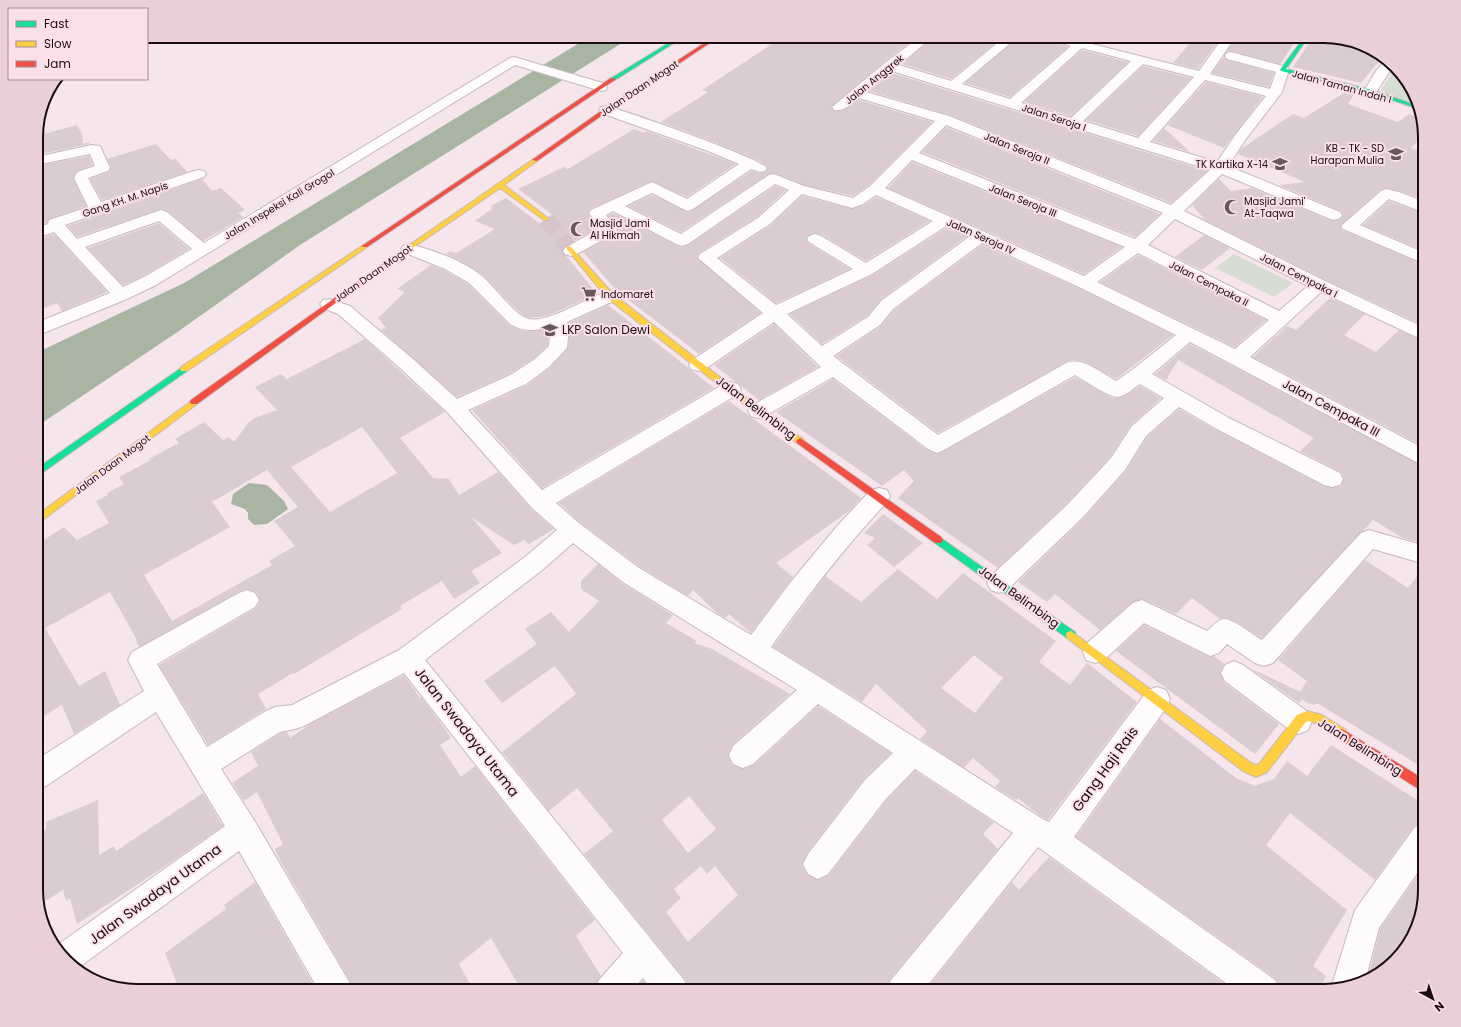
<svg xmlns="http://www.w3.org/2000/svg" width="1461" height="1027" font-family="Poppins,sans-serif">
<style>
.green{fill:#d7ded1}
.water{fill:#a8b5a3}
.building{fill:#dbccd1;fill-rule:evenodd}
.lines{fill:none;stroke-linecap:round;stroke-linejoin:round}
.secondary-tunnel{stroke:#d5c5ca;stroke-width:16;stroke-dasharray:16 8;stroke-linecap:butt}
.street-casing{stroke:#c7b9bd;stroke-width:2}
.fast-casing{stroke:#c7b9bd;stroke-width:2}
.slow-casing{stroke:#c7b9bd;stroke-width:2}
.jam-casing{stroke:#c7b9bd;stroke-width:2}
.street{fill:#fefbfc;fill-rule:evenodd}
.fast{fill:#16e098;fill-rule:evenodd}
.slow{fill:#ffcf43;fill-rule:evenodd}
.jam{fill:#f24e42;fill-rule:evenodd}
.labels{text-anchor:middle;stroke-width:4;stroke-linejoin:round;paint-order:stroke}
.far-street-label{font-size:10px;fill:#190d12;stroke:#fce0e9}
.far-poi-label{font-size:10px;fill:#190d12;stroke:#fce0e9;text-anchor:start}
.poi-label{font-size:12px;fill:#190d12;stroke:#fce0e9;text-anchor:start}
.street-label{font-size:12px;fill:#190d12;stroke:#fce0e9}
.near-street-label{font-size:14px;fill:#190d12;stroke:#fce0e9}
.rim{fill:none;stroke:#190d12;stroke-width:2}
</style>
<rect width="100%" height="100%" fill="#f6e6eb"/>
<path class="green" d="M1392 72C1407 77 1414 91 1417 105L1380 92Z
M1234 254 1293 283 1274 297 1215 268Z"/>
<path class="water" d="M591 36H633L300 245 176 333 36 427V353L184 283Z
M249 483 267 485 284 501 288 509 267 524 254 525 248 519V513L245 509 231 504 233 494Z"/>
<path class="building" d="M784 36H918L884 62 831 107 834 111H841L859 100 932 122 869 185 853 196 804 185 775 173 769 174 681 232 628 206 652 195 689 212 751 171 760 173 766 172 768 168 760 161 719 144 661 122 708 92 702 90Z
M935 36H1004L951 79 902 64Z
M1020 36H1040L1044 39 1068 47 1010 97 965 83Z
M1196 36H1222L1198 69 1173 63Z
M1237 36H1299L1280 64 1231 51H1227Z
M1314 36H1324L1356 41 1383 56 1361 83 1293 67Z
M1082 50 1128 62 1071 116 1024 102Z
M1224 57 1227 60 1274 73 1269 87 1212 73Z
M1143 66 1191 78 1138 136 1086 120Z
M892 73 1207 171 1171 203 950 115 869 91Z
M1206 82 1263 97 1224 148 1167 125Z
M1347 91 1355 93 1348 104 1398 122 1409 114 1421 118 1424 134 1411 148 1425 153V200L1400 191 1385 188 1380 190 1340 226 1342 230 1425 265V326L1326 280 1205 220 1192 205 1219 179 1231 191 1252 188 1327 219 1334 221 1340 219 1343 216 1341 211 1279 185 1305 182 1238 154 1241 149 1293 114 1304 118Z
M77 125 82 134 83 144 89 142V144L36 155V136Z
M946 127 1160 214 1135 237 922 152Z
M1164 128 1190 152 1153 141Z
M634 129 644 133 647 131 736 164 687 197 651 181 590 209 588 214 598 228 572 242H569L563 244 560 248 597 294 547 316 529 318 524 316 513 306 483 275 466 264 446 254 450 251 456 253 495 229 475 221 493 208 490 206 506 198 539 223 546 225 552 223 555 220 553 215 518 189 564 167 568 169Z
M156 144 171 160 176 159 187 172 102 200 90 179 109 172 111 167 107 159Z
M89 156 93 165 77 171 73 177 86 206 49 219 47 223 36 226V166Z
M912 162 1122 247 1084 274 888 188Z
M202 179 212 191 221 188 245 210 238 213 244 217 203 241 168 211 161 209 77 237 68 226Z
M775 186 786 190 757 217 699 253 697 257 761 313 699 354 617 291 583 252 616 234 618 229 608 215 613 213 675 245 682 247 688 245Z
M802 196 852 209 864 205 876 197 930 221 866 261 822 235 815 233 809 235 806 238 808 243 850 269 776 303 720 258 771 225Z
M1389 201 1425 214V251L1363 225Z
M159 223 189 249 143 276 123 285 88 248Z
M946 228 966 237 880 300 867 316 822 344 790 314 873 275Z
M54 234 107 292 62 311 57 303 36 311V239Z
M1204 235 1230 248 1202 270 1175 257Z
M982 245 1078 288 1173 335 1116 379 1087 363 1074 360 1068 361 938 433 836 356 881 326 894 310Z
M1138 255 1266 320 1235 347 1100 282Z
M431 265 444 270 468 284 509 325 520 330 530 331 549 329 548 345 534 358 511 373 457 397 381 330 386 328 378 318 405 292 397 289Z
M1330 298 1365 314 1344 335 1376 352 1399 330 1425 342V447L1253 357 1287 326 1296 330Z
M608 305 714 388 542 488 472 410 527 385 550 368 568 348 570 326 569 323Z
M774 324 818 367 759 400 714 365Z
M365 339 445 412 400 438 433 478 449 479 459 495 498 472 531 509 554 529 529 544 524 540 514 545 471 517 502 553 471 571 480 583 454 599 442 581 400 606 402 609 294 674 293 673 258 694 266 709 208 745 159 665 256 608 260 601 256 592 248 589 238 592 139 647 136 641 137 640 110 592 45 628 79 686 105 671 120 705 74 734 62 705 36 721V545L64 527 77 540 109 523 96 501 108 495 107 493 124 484 119 477 151 460 149 459 179 443 175 439 204 422 223 440 229 437 234 442 249 422 255 418 277 410 255 387 281 374 287 379ZM362 427 397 473 330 512 291 467ZM267 470 298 507 274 521 295 546 269 561 272 565 172 621 144 575 230 527 212 502Z
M1190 344 1425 467V544L1403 538 1373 520 1262 638 1234 621 1225 618 1220 619 1192 598 1176 614 1143 599 1133 602 1100 630 1055 594 1047 602 1018 582 1084 518 1126 471 1147 437 1179 409 1214 429 1323 486 1332 488 1341 486 1344 478 1341 472 1300 451 1314 438 1178 360 1166 380 1155 374Z
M1075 377 1113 398H1118L1124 396 1140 386 1161 398 1131 425 1110 457 1066 504 998 568 898 498 914 481 904 470 882 486 776 412 833 379 927 450 938 454Z
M729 401 861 498 849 511 776 563 793 577 751 633 729 614 725 618 717 613 693 590 688 596 640 567 581 523 559 503Z
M883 514 923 543 894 567 867 545 875 538 864 533Z
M1365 560 1408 588 1425 566V769L1317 703 1315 705 1307 703 1302 699 1299 703 1250 668 1300 692 1307 681 1278 660Z
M598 564 622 583 673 615 666 623 697 641 694 643 712 649 790 694 732 745 728 756 732 765 744 769 754 765 818 706 891 753 864 779 807 853 802 865 807 875 819 880 829 875 886 801 915 771 994 822 983 834 998 849 890 979 885 991H690L685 979 584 854 613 831 577 788 549 811 502 752 576 694 555 666 502 703 484 681 537 644 525 629 551 612 569 632 599 601 581 589V581ZM689 796 716 829 688 853 662 820ZM701 866 707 874 715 866 738 895 688 942 666 912 681 898 674 889Z
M898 569 937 599 963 573 1056 641 1039 662 1070 685 1087 663 1137 702 1048 820 1040 816 1018 798 1016 800 995 787 1000 781 973 758 964 768 920 739 927 731 876 684 862 702 773 647 825 576 861 602ZM974 655 1003 678 975 713 941 688Z
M1144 625 1209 657 1214 656 1224 664 1220 672 1224 682 1279 724 1255 754 1116 651Z
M404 675 420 698 421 697 438 719 451 738 440 745 461 777 475 766 595 920 576 936 601 976 593 991H522L491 938 459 964 474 991H354L349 979 281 862 275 849 283 844 257 792 244 801 232 783 258 766 251 752 281 733 287 732 290 738 312 723Z
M1160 719 1236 778 1255 786 1274 779 1287 761 1307 776 1331 745 1414 798 1425 802V822L1414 826 1375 880 1290 813 1266 845 1347 910 1313 966 1326 976 1319 991H1286L1279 985 1276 979 1076 837Z
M203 793 223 826 167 865 77 924 70 898 66 901 63 890 39 905 36 896V872L44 868 36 843V834L46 829V822L98 800 99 855 114 846 116 851Z
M1049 857 1226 985 1222 991H925L1012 882 1019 890Z
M1425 865V890L1420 922 1404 951 1367 981 1380 929Z
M255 882 317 991H180L165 953 226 909 224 905Z
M643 980 651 991H633Z"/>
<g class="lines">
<path class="secondary-tunnel" d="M546 219 569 248"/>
<defs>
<path id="street" d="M921 36H934L899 65 951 81 1006 36H1019L962 84 1010 99 1071 46 1044 38 1042 36H1062L1078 40 1082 36H1093L1088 43 1199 71 1224 36H1236L1210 74 1270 89 1276 72 1227 59 1225 56 1227 53 1231 52 1287 67 1289 70 1282 92 1246 139 1228 166 1340 212 1342 215 1340 218 1334 220 1328 218 1222 174 1184 211 1325 281 1425 328V341L1321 292 1250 357 1425 449V466L1418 463 1190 342 1152 374 1229 418 1340 473 1343 479 1340 485 1332 487 1324 485 1215 428 1179 407 1146 436 1125 470 1083 517 1007 590 999 593 991 590 987 583 991 576 1067 505 1111 458 1132 426 1164 398 1140 384C1133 388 1126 396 1118 397 1108 397 1084 380 1075 375L944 450 937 453 928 449 833 377 765 416 758 418 751 416 748 411 751 406 821 367 774 322 705 369 698 371 691 369 689 365 691 361 763 313 698 258 700 254 758 218 789 190 775 184 688 244 682 246 676 244 613 211 606 215 617 230 615 233 577 254 571 256 565 254 563 251 565 248 600 228 589 213 591 210 652 182 687 199 739 164 708 151 601 113 599 110 601 107 606 106C626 111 760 158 767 168L765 171 760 172 751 169 693 209 688 211 683 209 652 193 625 206 681 234 769 175 774 174 804 186 853 198 870 186 935 121 859 98C851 104 844 112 834 110L832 107 885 63ZM1082 48 1131 61 1071 118 1021 103ZM1143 64 1194 77 1138 138 1083 121ZM892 71 1210 170 1171 205 949 116 866 92ZM1205 80 1266 96 1236 134 1217 162 1150 142ZM946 125 1163 213 1135 239 919 153ZM912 160 1125 247 1084 276 885 188ZM802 194 852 208 863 204 876 195 933 221 866 263 821 236 815 234 809 236 807 239 809 242 853 269 776 305 717 258 770 224ZM1175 219 1308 286 1279 311 1148 245ZM946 226 969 237 881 301 868 317 822 346 787 314 872 274ZM982 243 1079 287 1176 335 1132 370 1116 381C1103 374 1084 358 1068 362L938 435 833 356 880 325 893 309ZM1138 253 1269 320 1235 349 1097 282Z
M514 57 606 84 607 87 606 90 601 91 515 65 156 285 127 299 36 336V323L110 293 54 232 36 238V228L48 224 49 220 88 207 74 178 77 172 95 166 90 154 36 165V157L92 145 100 146 110 168 108 171 88 178 101 202 194 171 199 170 204 171 206 174 204 177 65 225 77 239 161 210 167 212 204 243 510 58ZM159 221 192 249 144 277 123 287 85 247Z
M1386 59H1387L1393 66 1375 94H1365L1364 91 1376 71Z
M1386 189 1399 192 1425 202V213L1389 199 1360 225 1425 253V264L1343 229 1341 226 1381 191Z
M409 244C433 250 462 260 482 276 494 286 516 317 529 319 551 323 588 296 610 291L616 292 619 296 616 300 567 322 569 326 567 348 549 367 526 384 468 410 542 490 724 384 731 382 738 384 741 389 738 394 556 503 580 524 639 568 751 635 790 583 838 525 871 490 879 488 887 490 890 496 887 502C844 548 807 596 771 647L826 681 1044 820 1049 822 1148 690 1157 687 1166 690 1170 699 1166 708 1074 837 1275 980 1280 991H1237L1038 847 923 991H886L891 980 1013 833 915 769 885 800 828 874 818 879 808 874 803 864 808 854 865 780 893 753 818 704 753 764 743 768 733 764 729 755 733 746 797 690 623 582 573 543 541 571 425 660 684 980 689 991H653L643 978 631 991H594L599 980 623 953 404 673 304 726 295 729 280 732 221 769 254 820 348 980 353 991H319L239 851 75 970 56 946 225 826 156 712 46 786 36 790V760L144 691 128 660 132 652 239 593 247 590 255 593 259 600 255 607 157 664 207 747 266 711 275 707 292 705 399 650 525 557 557 530 532 508 448 413 399 367 338 314 323 308 320 304 323 300 329 299 350 306 413 359 457 399 512 374 535 359 549 346 551 327C535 331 524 332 510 324L469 283 445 269 403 252 401 249 403 246Z
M1369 530 1425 546V564L1373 549 1273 663 1264 666 1255 663 1227 644 1219 653 1210 656 1144 623 1104 660 1095 663 1086 660 1083 652 1086 644 1133 603 1142 600 1207 631C1212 627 1218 619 1225 619 1235 620 1253 635 1262 640L1361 533Z
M1234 661 1243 665 1308 712 1312 721 1308 730 1299 734 1290 730 1225 681 1221 673 1225 665Z
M1425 823V862L1379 928 1365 981 1334 989 1332 985 1355 910 1415 827Z"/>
<path id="fast" d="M680 36H685L615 80 610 79Z
M1305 36H1309L1286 69 1372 90 1418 106 1419 109 1368 92 1281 71 1280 70Z
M184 366 187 367 188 369 187 371 36 477V469Z
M938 536 1075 632 1076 635 1075 638 1071 639 1067 638 935 543 933 540 935 537Z"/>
<path id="slow" d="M535 158 538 160 537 161 504 185 548 218V220H544L500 188 392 262H388V260Z
M365 244 367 245V247L187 371H181L180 369 181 367Z
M569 246 571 247 613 294 761 409 803 439 804 441 803 443H797L755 413 607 298 567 249V247Z
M194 399 198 402 197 404 36 525V516Z
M1071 631 1251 763 1256 765 1259 764 1297 715 1307 711 1322 715 1346 730 1347 734 1346 738 1342 739 1315 723 1308 721 1305 723 1267 772 1256 777 1243 771 1067 638 1066 635 1067 632Z"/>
<path id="jam" d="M715 36H720L608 111 537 161 532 160 604 109Z
M611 78 616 79 367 247H363L362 246Z
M390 259 393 261 392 262 197 404H191L190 402 191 400Z
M800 438 941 537 943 540 941 543H935L797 443 796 441Z
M1342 729 1425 780V793L1338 738 1337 734 1338 730Z"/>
</defs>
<use href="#street" class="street-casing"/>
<use href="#fast" class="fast-casing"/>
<use href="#slow" class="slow-casing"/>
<use href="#jam" class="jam-casing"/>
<use href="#street" class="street"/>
<use href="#fast" class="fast"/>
<use href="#slow" class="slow"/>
<use href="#jam" class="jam"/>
</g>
<defs>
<symbol id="school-bare" viewBox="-9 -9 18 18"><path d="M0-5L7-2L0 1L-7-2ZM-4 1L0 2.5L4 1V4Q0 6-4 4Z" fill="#66595e" stroke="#fce0e9" stroke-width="2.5" paint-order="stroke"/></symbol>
<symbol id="mosque-bare" viewBox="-9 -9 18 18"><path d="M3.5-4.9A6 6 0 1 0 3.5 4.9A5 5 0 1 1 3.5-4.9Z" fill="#66595e" stroke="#fce0e9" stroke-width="2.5" paint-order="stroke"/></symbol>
<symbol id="supermarket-bare" viewBox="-9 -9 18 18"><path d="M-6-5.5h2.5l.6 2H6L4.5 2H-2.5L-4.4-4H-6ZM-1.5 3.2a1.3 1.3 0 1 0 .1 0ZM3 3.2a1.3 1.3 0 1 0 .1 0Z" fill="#66595e" stroke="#fce0e9" stroke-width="2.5" paint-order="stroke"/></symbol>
</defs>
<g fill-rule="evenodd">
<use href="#school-bare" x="1385" y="143" width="22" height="22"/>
<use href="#school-bare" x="1269" y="153" width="22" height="22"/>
<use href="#mosque-bare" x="1221" y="196" width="22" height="22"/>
<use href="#mosque-bare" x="567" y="218" width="22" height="22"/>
<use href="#supermarket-bare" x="578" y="283" width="22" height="22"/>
<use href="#school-bare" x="539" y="319" width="22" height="22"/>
</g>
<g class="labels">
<g class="far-street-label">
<text transform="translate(874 79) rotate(-39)" y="4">Jalan Anggrek</text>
<text transform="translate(1342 86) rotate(15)" y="4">Jalan Taman Indah I</text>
<text transform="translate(639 88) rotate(-34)" y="4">Jalan Daan Mogot</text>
<text transform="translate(1054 117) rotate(18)" y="4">Jalan Seroja I</text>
<text transform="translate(1017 148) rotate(22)" y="4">Jalan Seroja II</text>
<text transform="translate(125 199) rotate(-19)" y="4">Gang KH. M. Napis</text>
<text transform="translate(1023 200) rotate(22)" y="4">Jalan Seroja III</text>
<text transform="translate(279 204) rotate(-31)" y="4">Jalan Inspeksi Kali Grogol</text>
<text transform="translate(981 236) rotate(24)" y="4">Jalan Seroja IV</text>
<text transform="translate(373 273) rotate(-35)" y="4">Jalan Daan Mogot</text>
<text transform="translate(1299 275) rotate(27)" y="4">Jalan Cempaka I</text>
<text transform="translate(1209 283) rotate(27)" y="4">Jalan Cempaka II</text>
<text transform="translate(112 464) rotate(-37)" y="4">Jalan Daan Mogot</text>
</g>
<g class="far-poi-label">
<text x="1384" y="152" text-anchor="end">KB - TK - SD<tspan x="1384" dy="12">Harapan Mulia</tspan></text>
<text x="1268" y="168" text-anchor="end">TK Kartika X-14</text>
<text x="1244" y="205">Masjid Jami'<tspan x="1244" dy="12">At-Taqwa</tspan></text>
<text x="590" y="227">Masjid Jami<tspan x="590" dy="12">Al Hikmah</tspan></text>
<text x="601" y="298">Indomaret</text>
</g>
<g class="poi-label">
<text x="562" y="334">LKP Salon Dewi</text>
</g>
<g class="street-label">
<text transform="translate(756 408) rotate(37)" y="4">Jalan Belimbing</text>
<text transform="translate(1331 408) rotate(28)" y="4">Jalan Cempaka III</text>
<text transform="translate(1019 597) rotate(36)" y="4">Jalan Belimbing</text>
<text transform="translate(1360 747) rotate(32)" y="4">Jalan Belimbing</text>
</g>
<g class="near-street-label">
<text transform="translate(467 732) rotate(52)" y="5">Jalan Swadaya Utama</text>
<text transform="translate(1105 769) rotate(-54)" y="5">Gang Haji Rais</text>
<text transform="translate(155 894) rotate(-36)" y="5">Jalan Swadaya Utama</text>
</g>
</g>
<path d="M0 0H1461V1027H0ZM137 43H1324A94 94 0 0 1 1418 137V890A94 94 0 0 1 1324 984H137A94 94 0 0 1 43 890V137A94 94 0 0 1 137 43Z" fill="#eacfd8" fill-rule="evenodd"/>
<path class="rim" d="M137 43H1324A94 94 0 0 1 1418 137V890A94 94 0 0 1 1324 984H137A94 94 0 0 1 43 890V137A94 94 0 0 1 137 43Z"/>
<rect x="8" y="8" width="140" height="72" fill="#fce0e9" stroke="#a18c93"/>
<rect x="16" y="21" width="20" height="6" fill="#16e098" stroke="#a18c93"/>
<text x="44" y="28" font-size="12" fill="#190d12">Fast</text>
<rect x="16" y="41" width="20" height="6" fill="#ffcf43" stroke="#a18c93"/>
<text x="44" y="48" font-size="12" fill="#190d12">Slow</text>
<rect x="16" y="61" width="20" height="6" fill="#f24e42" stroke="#a18c93"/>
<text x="44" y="68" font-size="12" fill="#190d12">Jam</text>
<g transform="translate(1433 999) rotate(140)" stroke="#fce0e9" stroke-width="3" paint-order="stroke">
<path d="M0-3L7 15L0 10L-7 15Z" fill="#190d12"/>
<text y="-6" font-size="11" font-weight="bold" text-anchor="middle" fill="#190d12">N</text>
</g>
</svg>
